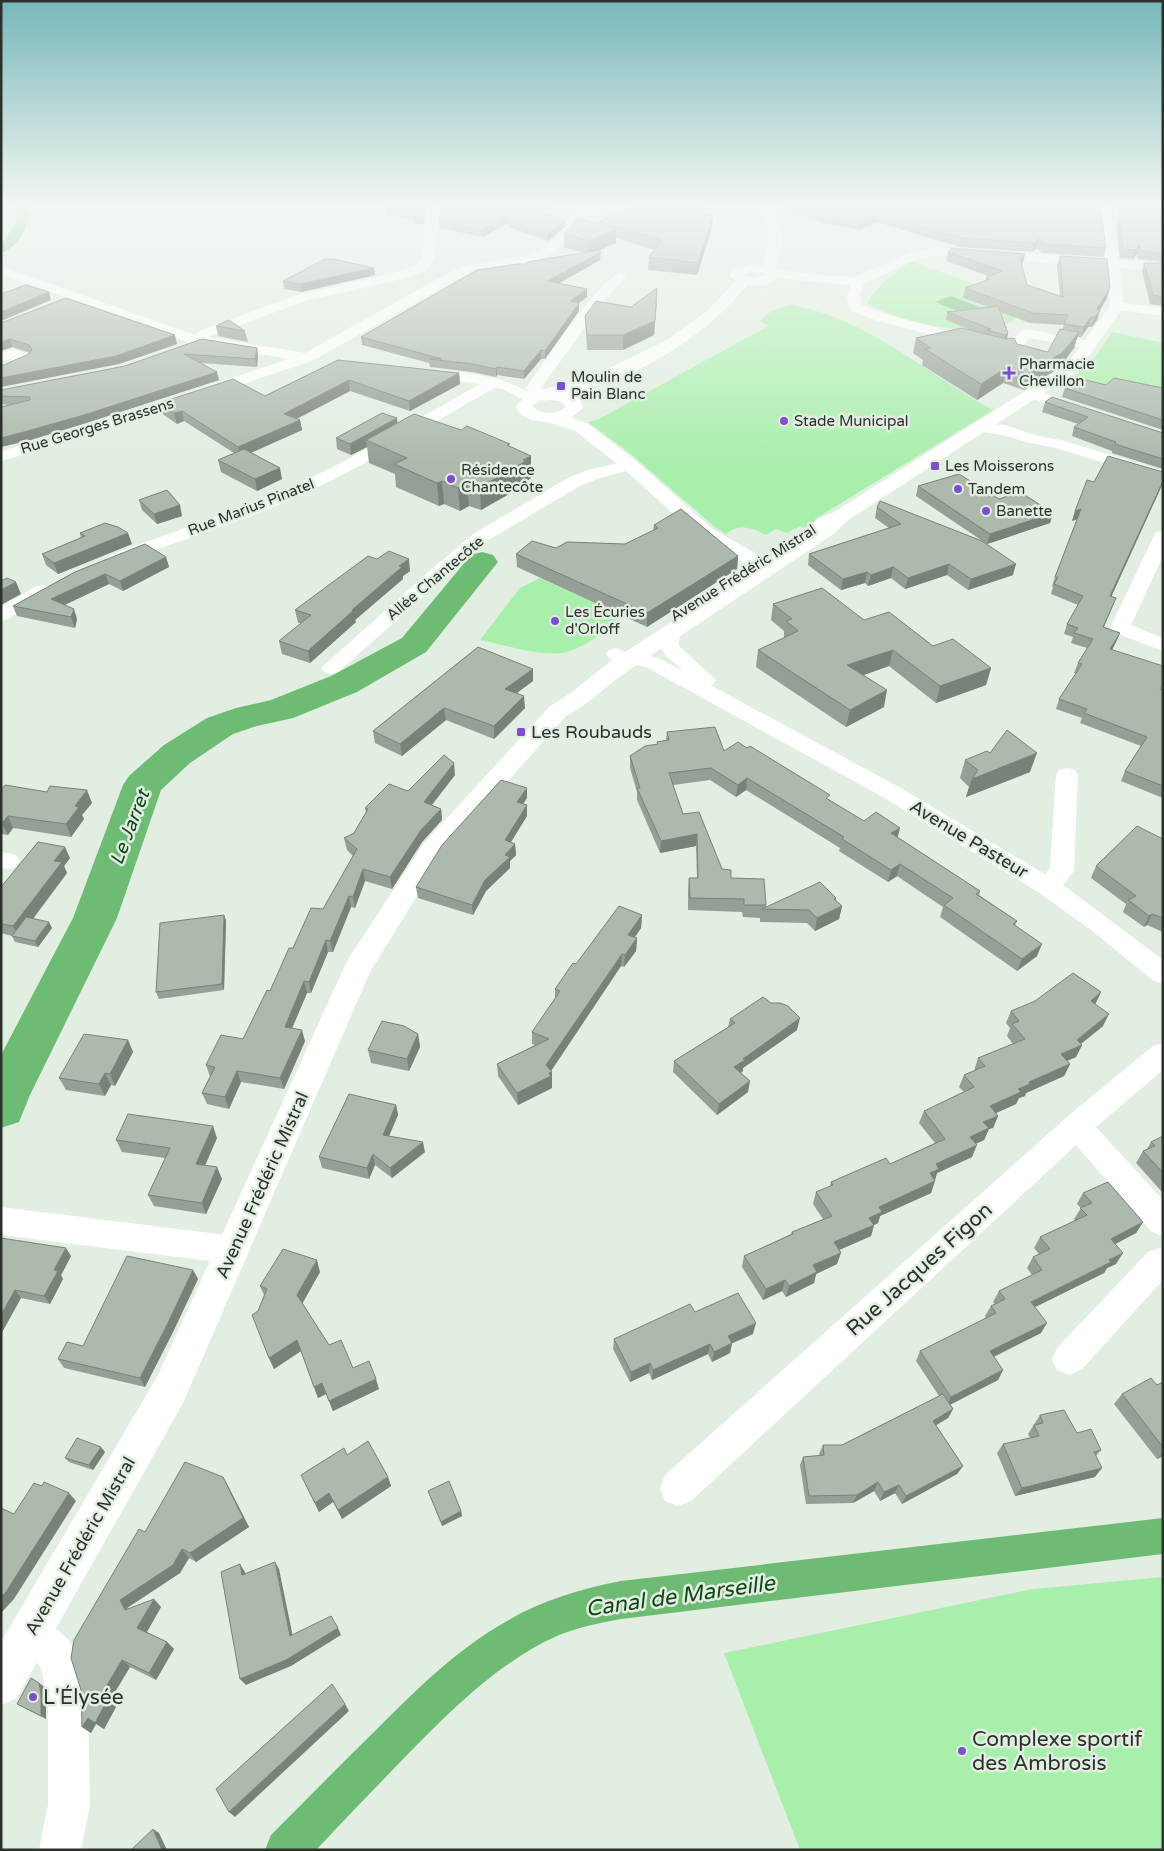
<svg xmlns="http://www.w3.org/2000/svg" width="1164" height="1851" font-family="'Varela Round',sans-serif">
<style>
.green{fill:#a9efac}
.water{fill:#6ebc73}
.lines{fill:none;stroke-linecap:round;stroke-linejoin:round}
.canal{fill:#6ebc73;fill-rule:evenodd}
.river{fill:#6ebc73;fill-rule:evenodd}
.minor{fill:#fff;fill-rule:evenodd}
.tertiary{fill:#fff;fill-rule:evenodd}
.secondary{fill:#fff;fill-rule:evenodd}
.wall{fill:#959f95;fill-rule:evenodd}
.shaded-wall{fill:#798279}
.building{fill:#adb9ad;stroke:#798279}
.poi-dot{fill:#7b51ca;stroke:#e2eee2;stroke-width:2}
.labels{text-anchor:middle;stroke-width:5;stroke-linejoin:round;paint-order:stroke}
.far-poi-label{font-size:15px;fill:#2c312c;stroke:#e2eee2;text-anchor:start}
.far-street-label{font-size:15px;fill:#2c312c;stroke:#e2eee2}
.poi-label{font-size:18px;fill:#2c312c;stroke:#e2eee2;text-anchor:start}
.street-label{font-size:18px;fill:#2c312c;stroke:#e2eee2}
.water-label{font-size:19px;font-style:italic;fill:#0f4717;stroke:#e2eee2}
.near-street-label{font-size:21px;fill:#2c312c;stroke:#e2eee2}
.near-poi-label{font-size:21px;fill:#2c312c;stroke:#e2eee2;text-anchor:start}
.near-water-label{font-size:22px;font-style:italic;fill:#0f4717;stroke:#e2eee2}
</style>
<rect width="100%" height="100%" fill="#e2eee2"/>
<path class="green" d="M913 260 931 270H936L992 291 1015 318 1014 321 982 333 929 325 901 318 867 303C878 285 895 272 913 260Z
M790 305C867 317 926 374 993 410L815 519 816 520 804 528 800 526 787 533 776 529 766 535C752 528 740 523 726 534L716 528 632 455 588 422 599 419 768 326 760 321 771 311Z
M1112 332 1163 343V397L1073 377 1090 364Z
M540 578 621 615C606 630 583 651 560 653 534 655 505 645 480 640L520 588Z
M1163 1577V1850H800L724 1653 1033 1589Z"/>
<path class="water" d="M951 296 989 311 973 317 935 302Z"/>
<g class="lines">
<path class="canal" d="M16 205H28C32 222 19 248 1 253 1 233 22 229 16 205Z
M1163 1518V1554L621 1619C600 1623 579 1627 559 1635 500 1661 452 1709 408 1754 377 1786 346 1818 316 1850H265L271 1835C306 1800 340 1765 376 1730 416 1690 457 1649 507 1621 542 1600 581 1589 621 1581Z"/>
<path class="river" d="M482 552 493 555 498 562 426 652 357 692 293 718 257 726 233 734 190 763 161 790 117 918 30 1095 19 1122 1 1128V1055L73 918 123 785 129 776 164 745 207 718 236 708 271 700 331 676 402 638 471 555Z"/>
<path class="minor" d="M431 205H442L439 212 434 259 425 271 402 279 305 301 208 337 305 353 446 274 468 265 526 256 541 249 559 236 589 205H601L567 242 549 255 529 263 475 271 456 280 312 361 84 437 1 461V451L72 431 289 359 187 342 1 274V266L195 335 197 332 296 295 393 273 417 265 422 259 427 212Z
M936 247 1163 263V271L936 255 910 262 864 284 860 294 862 305 888 315 1003 345C1014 342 1017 331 1027 329L1090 341 1095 342 1097 345 1095 348 1090 349 1030 338 1020 349 1003 353 878 321 851 311 847 298 850 285 802 281 766 275 764 272 770 268 817 275 855 277 910 253Z
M620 273 626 277 607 297 541 388 548 396 545 399 537 400 530 404 503 389 495 388C431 423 370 464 303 494 245 521 182 539 122 563L116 564 110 563 107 559 110 555 246 506 291 487 341 463 480 384 427 377 422 376 420 373 422 370 427 369C461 372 498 374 528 392L526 388 528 385C543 364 600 278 620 273Z
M1117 302 1163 308V316L1112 309 1110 306 1112 303Z
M13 349 31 355 33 358 31 361 1 374V364L14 358 1 362V353Z
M1032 389 1084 407 1087 410 1084 413 1079 415 1027 397 1024 394 1027 391Z
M981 423 1005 425 1035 435 1065 441 1163 471V481L1056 448 1026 442 1003 435 975 431 973 428 975 425Z
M630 460 636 462 638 465 636 468 597 479 578 487 487 541 338 672 331 674 324 672 321 668 434 567 475 533 566 479 585 471Z
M1163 531V556L1131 625 1163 638V651L1113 632 1110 628 1154 536 1157 532Z
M42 585 49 587 51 591 49 595 8 619 1 621V607L35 587Z
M671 627 678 629 681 633 678 644 681 648 716 680 713 684 710 685 899 787 1045 874 1050 868 1056 775 1059 770 1067 768 1075 770 1078 775 1074 871 1063 885 1163 960V984L1154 981 1091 930 1038 892 883 797 646 667C632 663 616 668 606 654L609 650 616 648 631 654 639 653 660 659 684 671 666 656 658 644 664 629Z
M1 852 16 855 20 861 16 867 8 869 1 868Z
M1163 1043V1070L1096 1127 1163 1200V1236L1152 1232 1076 1145 691 1501 678 1506 665 1501 660 1488 665 1475 1067 1117 1153 1046Z
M1 1207 234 1236 245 1240 250 1250 245 1260 234 1264 1 1235Z
M1163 1247V1280L1081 1370 1069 1375 1057 1370 1052 1359 1057 1348 1148 1252Z
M31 1614 45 1619 70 1641 88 1697 90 1805 81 1850H39L48 1805V1697L40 1666 17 1647 12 1633 17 1619Z"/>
<path class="tertiary" d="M761 205H773L783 238 775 271 779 276C772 286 759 287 747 285 705 338 637 378 571 393L580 399 583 408 571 418 587 423 636 461 714 530 775 564 778 568 775 572 768 574 761 572 700 538 624 469 575 431 551 423 531 420 520 414 516 406 528 393 576 382 601 372 667 340 707 311 736 281 730 276 733 269 752 264 762 266 769 238ZM752 272 763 274 764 275 755 278 744 275ZM550 400 560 401 566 407C556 415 542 415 532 406L539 401Z"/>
<path class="secondary" d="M1100 205H1112L1124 306 1081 367 1072 375 848 520 835 533 626 672C606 687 588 704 566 716L442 855 370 972 183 1403 16 1699 1 1705V1642L157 1377 347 961 424 843 550 706C572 694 590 677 610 662L816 528 813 524 816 520 834 512 1060 369 1069 361 1110 306Z"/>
</g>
<path class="wall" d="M442 205H554L536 212 565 220V227L548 241 508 227V223L483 237 439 228V221Z
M637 205H702L692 210 713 216 712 228 697 275 648 270 649 257 654 250 616 238V243L599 250 600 260 558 283 587 297 578 303H579V311L545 359H541L524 379 497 375 496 377 472 372 430 367 429 363 362 345 361 337 526 264 583 253 564 247V233L599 224V221L639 206Z
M789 205H1100L1106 248 1103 257 1042 253 1036 248 1033 252 960 247 876 222 859 230 824 223 792 213Z
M1119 205H1163V262L1138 259 1137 254 1133 259 1120 258 1117 230Z
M386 208 425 212 424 225 414 223V220L386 215Z
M948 252 1025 254 1022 264 1027 285 1060 296 1057 265 1060 256 1107 298 1100 310 1097 320 1092 327H1088L1081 337H1077L1074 348 1059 368 1024 390 1003 383 977 400 922 365 923 360 913 353 916 338 971 330 946 320 947 312 989 307 963 298 965 288 985 281 986 277 988 276 946 261ZM1000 312 1030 323 1064 325 1062 330 1048 352 1017 344 1007 339 1008 333Z
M1144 263H1163V306L1150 304 1142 271Z
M375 275 301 292 284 289 283 281Z
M657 302 654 335 623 350H587L585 316Z
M1 323 177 344 119 364 29 354 30 353 12 347 1 351Z
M216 326 245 331 248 342 218 336Z
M202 339 257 348 258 356 257 367 202 363 219 380 86 423 27 441 10 405 1 404V390L125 366Z
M338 360 459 373 460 384 410 411 350 391 297 419 300 420 302 430 251 453 282 479 257 491 221 472 218 460 234 453 184 421 177 424 161 413 159 403 265 396Z
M1106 385 1163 388V430L1062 397 1065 388Z
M1045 402 1163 433V469L1112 453V451L1072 436 1074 427 1078 424 1042 412Z
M397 418V423L510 447 531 456V478L527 481V484L481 510 469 506 460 511 444 504 439 506 396 487 395 474 369 463 367 447 351 455 337 449 336 438Z
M1163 472V483L1111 597 1116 598 1104 627 1120 633 1116 642 1112 650 1161 689 1163 690V798L1121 781 1125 771 1141 746 1080 723 1082 718 1056 709 1059 699 1076 673H1074L1078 663 1087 648 1071 643 1073 637 1064 634 1067 624 1078 605 1051 594 1053 587 1052 586 1055 577 1077 519 1072 521 1075 511 1094 482Z
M918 486 999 499 1053 513 1050 523 987 544 916 496Z
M139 500 182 516 157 524 142 510Z
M877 507 1013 575 968 590 947 575 905 589 891 578 868 586 865 583 841 590 808 565 809 554 889 528 875 518Z
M654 525 738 556 737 569 647 627 517 567 516 554 556 548 625 544 653 531Z
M80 533 132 544 58 574 46 565 42 554 81 538Z
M166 557 169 567 123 591 109 584 64 605 77 619 75 628 17 616 13 606 75 572Z
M377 559 410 571 403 576V579L355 620 356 622 310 663 282 654 279 641 301 623H298L295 610Z
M773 604 864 620 933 646 991 668 986 685 936 703 889 666 864 675 884 707 846 727 756 667 758 650 784 638V631L771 620Z
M478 647 533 681 517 693 525 708 494 739 446 720 402 756 375 743 373 731Z
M667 732 724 751 829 800 864 821 897 837 980 891 979 895 1017 921 1015 926 1037 956 1017 971 940 917 943 907 897 876 888 882 839 851 840 848 746 790 736 797 710 780 673 785 683 814 722 869 731 878 766 905V907L836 898 835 900 842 906 839 919 815 931 807 923 760 922V918L743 917 742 912 688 910V890L689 878H697L696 846 660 853 637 800V792L630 768V756L657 744V742L666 740Z
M990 753 1030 772 966 797 969 787 960 778 965 760Z
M455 775 432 805 441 809 442 820 422 842 392 889 365 881 355 908 351 907 333 952H328L311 993H307L292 1028 305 1041 284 1089 241 1082 229 1109 207 1104 202 1093 210 1077 206 1065 243 1039 293 948 323 909 353 856 347 850 344 838 354 833 366 813 365 808 408 791Z
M527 788V798L523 804 527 805V816L511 842 515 844 516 855 510 861V868L486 891 473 915 418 898 416 887Z
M1 790 92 803 82 815 84 819 71 837 13 828 8 835 1 834Z
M1163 839V932L1147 925 1144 927 1123 912 1126 904 1091 878 1096 866Z
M70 858 64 866 67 873 33 919 52 928 38 947 15 942 12 936 1 933V887Z
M224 915 226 921 224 990 159 999 156 992Z
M642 915 641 928 635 937 637 938 636 951 624 967 621 966 551 1071 552 1072V1088L518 1105 498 1076 497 1064 535 1045 532 1044V1032L555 999V989L576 964Z
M1101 992 1095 1004 1103 1026 1081 1044 1082 1045 1076 1057 1067 1061 1070 1064 1064 1076 1026 1093 1025 1096 1019 1098 1016 1104 996 1113 998 1116 993 1128 989 1129 984 1140 976 1144 972 1157 937 1173 931 1193 880 1216 878 1223 874 1225 871 1236 839 1250 837 1264 816 1274 814 1283 786 1297 782 1291 763 1300 742 1267 744 1256 791 1234 792 1232 823 1219 813 1204 816 1192 830 1186 831 1182 890 1164 935 1143 919 1123 924 1111 964 1092 959 1087 964 1075 974 1071 978 1058 1013 1044 1007 1036 1010 1028 1006 1023 1011 1011Z
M730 1019 797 1030 743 1068V1071L741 1073 748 1092 717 1115 673 1072 674 1061 728 1027Z
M418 1034 420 1047 409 1071 371 1063 368 1050Z
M128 1040 133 1052 115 1086 111 1085 105 1096 66 1090 59 1078Z
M396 1105 398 1115 389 1136 425 1152 392 1178 375 1165 369 1179 322 1168 319 1157Z
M1163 1136V1193L1136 1163 1143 1151 1147 1149 1151 1142Z
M217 1138 205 1166 222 1179 206 1214 154 1206 148 1195 165 1158 122 1152 116 1140Z
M1083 1193 1143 1222 1136 1233 1115 1244 1116 1264 1107 1268 1104 1273 1035 1307 1041 1333 994 1357 1003 1370 998 1380 950 1404 953 1409 948 1418 936 1425 963 1466 957 1474 902 1504 895 1493 880 1501 874 1491 853 1503 806 1504 800 1465 803 1457 820 1456 819 1454 823 1445H842L939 1396 916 1361 920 1351 986 1318 985 1316 991 1306 995 1304 993 1302 999 1291 1032 1275 1027 1268 1033 1257 1039 1254 1034 1248 1040 1237 1075 1221 1074 1219 1081 1208 1077 1204Z
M1 1238 71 1256 61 1275 63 1279 50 1304 21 1298 1 1334Z
M193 1270 198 1279 172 1334 145 1387 64 1368 58 1359 83 1346Z
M320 1272 302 1303 329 1345 353 1368 379 1389 333 1411 326 1394 318 1398 301 1351 274 1369 269 1358 258 1311 264 1295 260 1286Z
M695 1312 753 1334 732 1343 730 1353 712 1362 708 1354 652 1380 649 1373 630 1382 613 1349 614 1339Z
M1163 1382V1456L1157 1459 1114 1404 1122 1394 1157 1385Z
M1040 1415 1077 1433 1101 1450 1096 1456 1095 1477 1015 1496 997 1453 1003 1444 1030 1438 1028 1434Z
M105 1452 93 1470 69 1462 65 1458Z
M347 1455 388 1477 391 1486 342 1519 333 1502 319 1512 305 1484Z
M223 1477 228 1486 249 1527 196 1562 189 1558 180 1573 127 1608 128 1609 161 1607 147 1632 167 1642 174 1649 156 1680 130 1667 109 1702 116 1707 104 1729 96 1724 91 1733 82 1727 145 1532Z
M428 1491 461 1511 462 1516 442 1526Z
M39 1683 43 1686 46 1697V1719L17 1704Z"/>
<path class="shaded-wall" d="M425 205H429L425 212 424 225 423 218Z
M535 205H554L526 215V209Z
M675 205H702L675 216Z
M877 214 876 222 859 230 861 221Z
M509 215 507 220 508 223 483 237 482 230Z
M713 216 712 228 697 275 698 263Z
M565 220V227L548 241V234Z
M616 229V243L588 255V241Z
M1038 239 1036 248 1033 252 1035 243Z
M1139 245 1137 254 1133 259 1136 250Z
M601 252 600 260 549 289 548 281Z
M1025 254 1023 263 1018 268 1020 258Z
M374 268 375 275 301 292 300 284Z
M657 288 654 335 623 350V335Z
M1110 288 1107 298 1094 319 1097 309Z
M587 289V297L570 309V301Z
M49 292 51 300 1 321V312Z
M579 303V311L545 359V351Z
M1100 310 1097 320 1092 327 1095 317Z
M1091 317 1088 327 1081 337 1084 327Z
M1079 332 1074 348 1059 368 1024 390 1028 374Z
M1008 333 1006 342 1003 343 1005 335Z
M175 335 177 344 119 364 1 387V378Z
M10 339 12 347 1 351V342Z
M257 348 258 356 257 367 255 359Z
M541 350V359L524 379V371Z
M497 367V375L496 377V369Z
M1007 367 1003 383 977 400 981 384Z
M217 372 219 380 86 423 27 441 1 447V438Z
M459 373 460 384 410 411 409 401Z
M349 380 350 391 286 424 284 414Z
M182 411 184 421 177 424 174 413Z
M397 418 398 429 366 440 367 447 351 455 350 444Z
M300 420 302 430 241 457 238 447Z
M531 456V478L527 481V484L481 510 480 487Z
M280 468 282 479 257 491 255 479Z
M442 481 444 504 439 506 437 483Z
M1163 481V483L1107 606 1110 596Z
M467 483 469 506 460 511 458 488Z
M180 505 182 516 157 524 154 514Z
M1081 509 1078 519 1072 521 1075 511Z
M1053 513 1050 523 987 544 990 534Z
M128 533 132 544 58 574 54 563Z
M738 556 737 569 647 627V613Z
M166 557 169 567 123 591 120 581Z
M409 559 410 571 403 576V579L355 620 356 622 310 663 308 651 399 566Z
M949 564 947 575 905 589 908 578Z
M1016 564 1013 575 968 590 971 579Z
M893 567 891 578 868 586 871 575Z
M867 572 865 583 841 590 843 579Z
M105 574 109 584 54 610 51 599Z
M16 582 21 594 1 605V590Z
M1116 598 1112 608 1099 637 1103 627Z
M74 609 77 619 75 628 71 617Z
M1120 633 1116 642 1107 659 1110 649Z
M893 650 889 666 844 682 847 665Z
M991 668 986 685 936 703 940 686Z
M533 669V681L506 701 505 689Z
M887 690 884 707 846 727 850 710Z
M524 696 525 708 494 739V726Z
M444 708 446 720 402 756 400 744Z
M1037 753 1030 772 966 797 972 779Z
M454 763 455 775 425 813 424 802Z
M747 778 746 790 736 797 738 785Z
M527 788V798L517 813V802Z
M87 790 92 803 82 815 84 819 71 837 66 824 75 806Z
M527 805V816L506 850 505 840Z
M441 809 442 820 422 842 392 889 390 877 421 830Z
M8 816 13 828 8 835 2 823Z
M900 828 897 840 891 833Z
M697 834 696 846 660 853 661 841Z
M515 844 516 855 510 861V868L486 891 473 915 472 905 485 880 505 855Z
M65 847 70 858 64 866 67 873 19 937 13 926 54 861Z
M900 864 897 876 888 882 891 870Z
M363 869 365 881 355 908 353 897Z
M349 896 351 907 333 952 330 941Z
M836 898 833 910 842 906 839 919 815 931 817 918 834 899Z
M1152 914 1147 925 1144 927 1149 916Z
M224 915 226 921 224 990 222 984Z
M642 915 641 928 628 947V935Z
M49 922 52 928 38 947 35 941Z
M637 938 636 951 624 967 625 955Z
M326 940 328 952 311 993 309 982Z
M1042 944 1037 956 1017 971 1022 959Z
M622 954 621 966 547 1077 546 1065Z
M304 981 307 993 288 1038 285 1027Z
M1101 992 1095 1005 1091 1001Z
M1109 1014 1103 1026 1078 1046 1082 1045 1076 1057 1055 1066 1061 1054Z
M800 1018 797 1030 743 1068V1071L733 1079 734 1067 743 1059Z
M302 1030 305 1041 284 1089 280 1078Z
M418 1034 420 1047 409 1071 407 1059Z
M128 1040 133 1052 115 1086 110 1074Z
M1070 1064 1064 1076 1026 1093 1025 1096 1019 1098 1016 1104 985 1118 990 1106 1029 1082Z
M237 1071 241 1082 229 1109 225 1097Z
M552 1072V1088L518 1105 517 1093Z
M105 1073 111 1085 105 1096 99 1084Z
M750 1081 748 1092 717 1115 719 1104Z
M396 1105 398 1115 385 1145 383 1135Z
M998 1116 993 1128 989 1129 984 1140 965 1148 970 1137 983 1122Z
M213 1126 217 1138 200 1176 196 1164Z
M423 1142 425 1152 392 1178 390 1168Z
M977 1145 972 1157 937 1173 935 1180 930 1173 936 1164Z
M373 1154 375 1165 369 1179 367 1168Z
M217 1167 222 1179 206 1214 202 1203Z
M935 1181 931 1193 880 1216 878 1223 870 1227 874 1225 871 1236 830 1254 834 1242 869 1218 879 1207Z
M1143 1222 1136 1233 1104 1250 1111 1239Z
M66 1248 71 1256 61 1275 63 1279 50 1304 44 1296 54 1270Z
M841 1253 837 1264 816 1274 814 1283 786 1297 789 1286 813 1265Z
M1123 1253 1116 1264 1107 1268 1104 1273 1025 1312 1031 1302Z
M317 1260 320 1272 301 1306 297 1295Z
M193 1270 198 1279 172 1334 145 1387 140 1378Z
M785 1280 782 1291 763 1300 766 1289Z
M15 1290 21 1298 1 1334V1315Z
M756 1323 753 1334 726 1346 728 1336Z
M1047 1323 1041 1333 984 1361 990 1351Z
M297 1340 301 1351 274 1369 269 1358Z
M732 1343 730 1353 712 1362 714 1352Z
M710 1344 708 1354 652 1380 653 1370Z
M650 1363 649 1373 630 1382 631 1372Z
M1003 1370 998 1380 946 1407 951 1397Z
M376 1379 379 1389 333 1411 329 1401Z
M322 1383 326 1394 318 1398 314 1387Z
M953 1409 948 1418 928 1430 933 1421Z
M101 1447 105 1452 93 1470 89 1465Z
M1163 1453V1456L1157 1459Z
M963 1466 957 1474 902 1504 906 1496Z
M1102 1468 1095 1477 1015 1496 1022 1488Z
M223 1477 228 1486 249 1527 196 1562 190 1553Z
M388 1477 391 1486 342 1519 338 1510Z
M878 1482 874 1491 853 1503 857 1495Z
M899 1485 895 1493 880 1501 884 1492Z
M69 1493 76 1501 14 1599 1 1613V1597Z
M329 1493 333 1502 319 1512 315 1503Z
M461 1511 462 1516 442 1526 441 1522Z
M182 1549 189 1558 180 1573 127 1608 133 1618 125 1610 120 1600Z
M275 1562 279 1569 294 1642 290 1636Z
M240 1564 245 1572 247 1582 242 1575Z
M154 1599 161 1607 145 1635 137 1628Z
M338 1628 341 1635 291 1666 246 1685 240 1679Z
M167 1642 174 1649 156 1680 149 1673Z
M122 1660 130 1667 109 1702 116 1707 104 1729 95 1723 100 1697Z
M39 1683 43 1686 46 1697V1719L41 1716Z
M345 1704 349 1711 235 1817 229 1812Z
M88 1718 96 1724 91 1733 82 1727Z
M153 1829 159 1833 167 1850H162Z"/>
<path class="building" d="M390 205H425L423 218 413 216 417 214 386 208Z
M442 205H535L526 209 565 220 548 234 507 220 509 215 482 230 439 221Z
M641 205H678L713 216 698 263 649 257 662 240 599 221Z
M795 205H1100L1106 248 1045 244 1038 239 1035 243 962 238 877 214 861 221 825 215Z
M1121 205H1163V220H1162L1163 225V253L1141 251 1139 245 1136 250 1123 249 1119 221Z
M579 218 616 229 588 241 564 233Z
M951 248 1025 254 1020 258 1027 285 1063 297 1060 256 1107 259 1110 288 1097 309 1100 310 1095 317H1091L1084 327 1064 324 1068 315 1033 313 965 288 990 279 986 277 1003 271 948 252Z
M600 250 601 252 548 281 587 289 570 301 579 303 545 351 541 350 524 371 497 367 496 369 472 364 429 359H442L361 337 477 270 517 264H526L527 262Z
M325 259H333L374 268 300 284 283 281Z
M1144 263H1163V297L1153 295Z
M26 285 49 292 1 312V294Z
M657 288 655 321 623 335H587L585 316 596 301 631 307Z
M66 298 175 335 116 356 1 378V366L29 354 32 349 29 345 10 339 1 342V323Z
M998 306 1008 333 1005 335 986 330 991 329 947 312Z
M229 320 245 331 216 326Z
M962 328 1006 339 1014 338 1017 344 1048 352 1060 329 1079 332 1063 352 1028 374 1007 367 981 384 925 349 931 348 916 338Z
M202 339 257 348 255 359 184 354 217 372 84 415 24 432 1 438V407L30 400V397L1 396V390L125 366Z
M338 360 459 373 409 401 349 380 284 414 300 420 238 447 182 411 174 413 159 403 233 379 265 396Z
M1078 378 1106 385 1114 378 1163 388V420L1065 388Z
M1052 397 1163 433V459L1115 444 1116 442 1074 427 1088 417 1045 402Z
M382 413 397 418 350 444 336 438Z
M414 414 461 430 467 426 510 444 507 445 531 456 523 460 526 461 480 487 467 483 458 488 442 481 437 483 394 464 407 458 366 440Z
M244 449 280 468 255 479 218 460Z
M1108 456 1163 472V481L1110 596 1116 598 1103 627 1120 633 1110 649 1163 666V683L1160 689 1163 690V786L1125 771 1147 737 1084 713 1087 709 1059 699 1082 664 1078 663 1093 639 1074 633 1078 628 1067 624 1083 596 1054 584 1058 577H1055L1081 509 1075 511 1087 480 1094 482Z
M959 474 999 499 1020 492 1053 513 990 534 918 486Z
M167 490 180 505 154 514 139 500Z
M880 501 982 541 1016 564 971 579 949 564 908 578 893 567 871 575 867 572 843 579 809 554 901 524 877 507Z
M681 509 738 556 647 613 516 554 532 541 556 548 567 542 625 544 658 528 654 525Z
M105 523 118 527 128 533 54 563 42 554 85 536 80 533Z
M145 544 166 557 120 581 105 574 51 599 74 609 71 617 13 606 75 572Z
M389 551 409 559 399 566 402 567 352 610H354L308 651 279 641 311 615 295 610 368 556 377 559Z
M7 578 16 582 1 590V581Z
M822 588 864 620 889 612 933 646 953 639 991 668 940 686 893 650 847 665 887 690 850 710 758 650 798 631 786 621 792 619 773 604Z
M478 647 533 669 505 689 524 696 494 726 444 708 400 744 373 731Z
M715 727 724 751 738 742 747 748 750 746 830 795 826 798 864 821 876 812 900 828 891 833 980 891 976 894 1017 921 1013 924 1042 944 1022 959 944 905 953 898 900 864 891 870 842 839 844 837 747 778 738 785 711 768 669 773 683 814 699 812 722 869 731 870V878L764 879 766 905H744V899L690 898 689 878H698L697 834 661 841 637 788H640L630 756 645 746 658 744 657 742 669 740 667 732Z
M1007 730 1037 753 972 779 978 770 965 760 987 751 990 753Z
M444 755 454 763 424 802 441 809 421 830 390 877 363 869 353 897 349 896 330 941 326 940 309 982 304 981 285 1027 302 1030 280 1078 237 1071 225 1097 202 1093 215 1067 206 1065 221 1035 243 1039 267 990 270 991 289 948H293L311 908 323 909 357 849 344 838 354 833 368 809 365 808 389 784 408 791Z
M501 780 527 788 517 802 527 805 505 840 515 844 505 855 510 857 485 880 472 905 416 887 442 845Z
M5 785 47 792 50 786 87 790 75 806 79 807 66 824 8 816 2 823H1V790Z
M1137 826 1163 839V918L1152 914 1149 916 1128 900 1136 896 1096 866Z
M38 842 65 847 54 861 62 862 13 926 1 924V887Z
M820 882 836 898 834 899 842 906 817 918 809 910 762 909Z
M619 906 642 915 628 935 637 938 625 955 622 954 546 1065 552 1072 549 1073 551 1076 517 1093 497 1064 549 1039 532 1032 560 991 555 989 573 963 576 964Z
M224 915 222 984 156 992 160 923Z
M26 917 49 922 35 941 12 936Z
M1073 973 1101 992 1091 1001 1109 1014 1077 1040 1082 1045 1061 1054 1070 1064 1029 1082 1030 1084 1018 1089 1021 1092 990 1106 998 1116 983 1122 989 1128 970 1137 977 1145 936 1164 939 1169 930 1173 935 1181 879 1207 882 1212 869 1218 874 1225 834 1242 841 1253 813 1265 817 1272 789 1286 785 1280 766 1289 744 1256 793 1234 792 1232 832 1216 816 1192 833 1185 831 1182 886 1158 890 1164 945 1139 924 1111 974 1087 964 1075 985 1066 978 1058 1025 1039 1012 1024 1019 1021 1011 1011 1035 1001Z
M763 997 771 1003H780L788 1006 800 1018 743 1059 745 1060 734 1067 750 1081 719 1104 674 1061 735 1023 730 1019Z
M382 1021 404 1026 418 1034 407 1059 368 1050Z
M84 1034 128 1040 110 1074 105 1073 99 1084 59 1078Z
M349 1094 396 1105 383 1135 423 1142 390 1168 373 1154 367 1168 319 1157Z
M128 1114 213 1126 196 1164 217 1167 202 1203 148 1195 170 1148 116 1140Z
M1163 1136V1173L1143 1151 1155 1146 1151 1142Z
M1108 1182 1143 1222 1111 1239 1123 1253 1109 1260 1111 1262 1031 1302 1047 1323 990 1351 1003 1370 951 1397 920 1351 996 1313 991 1306 1005 1299 999 1291 1042 1270 1033 1257 1050 1249 1040 1237 1087 1215 1080 1208 1092 1203 1083 1193Z
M1 1238 66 1248 54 1270 58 1271 44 1296 15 1290 1 1315Z
M283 1249 317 1260 297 1295 329 1345 341 1340 353 1368 369 1361 376 1379 329 1401 322 1383 314 1387 297 1340 269 1358 252 1315 258 1311 267 1289 260 1286Z
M127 1256 193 1270 167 1325 140 1378 58 1359 67 1342 83 1346Z
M738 1293 756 1323 728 1336 732 1343 714 1352 710 1344 653 1370 650 1363 631 1372 614 1339 690 1304 695 1312Z
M1151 1378 1157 1385 1163 1382V1447L1122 1394Z
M943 1394 953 1409 933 1421 963 1466 906 1496 899 1485 884 1492 878 1482 857 1495 809 1496 803 1457 824 1455 823 1445H842Z
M1064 1410 1077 1433 1091 1429 1101 1450 1094 1452 1102 1468 1022 1488 1003 1444 1039 1436 1034 1425 1043 1423 1040 1415Z
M77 1438 101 1447 89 1465 65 1458Z
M368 1441 388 1477 338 1510 329 1493 315 1503 301 1475 344 1448 347 1455Z
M185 1462 223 1477 243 1518 190 1553 182 1549 173 1565 120 1600 125 1610 154 1599 137 1628 167 1642 149 1673 122 1660 100 1697 107 1701 95 1723 88 1718 82 1727 81 1690 71 1658 74 1640 139 1529 145 1532Z
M449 1481 461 1511 441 1522 428 1491Z
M44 1482 69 1493 6 1592 1 1597V1508L14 1514 34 1483 42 1486Z
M275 1562 290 1636 331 1616 338 1628 286 1660 240 1679 221 1572 240 1564 242 1575Z
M31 1678 39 1683 41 1694V1716L17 1704Z
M332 1684 345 1704 229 1812 216 1789Z
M153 1829 162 1850H131Z"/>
<linearGradient id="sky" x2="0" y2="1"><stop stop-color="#77b7b9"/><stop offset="0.44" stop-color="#f2f7f2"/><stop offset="1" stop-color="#f2f7f2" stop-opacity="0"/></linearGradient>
<rect width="1164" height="465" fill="url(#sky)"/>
<g class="poi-dot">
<path d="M1006.5 365.5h5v5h5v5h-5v5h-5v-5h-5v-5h5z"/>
<rect x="556" y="381" width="10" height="10" rx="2.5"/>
<circle cx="784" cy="421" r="5"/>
<rect x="930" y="461" width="10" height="10" rx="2.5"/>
<circle cx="451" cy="479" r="5"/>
<circle cx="958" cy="489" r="5"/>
<circle cx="986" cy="511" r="5"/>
<circle cx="555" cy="621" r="5"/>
<rect x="516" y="727" width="10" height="10" rx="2.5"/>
<circle cx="33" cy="1697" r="5"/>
<circle cx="962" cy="1751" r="5"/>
</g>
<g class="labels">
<g class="far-poi-label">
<text x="1019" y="369">Pharmacie<tspan x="1019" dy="17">Chevillon</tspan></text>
<text x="571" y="382">Moulin de<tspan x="571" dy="17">Pain Blanc</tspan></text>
<text x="794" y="426">Stade Municipal</text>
<text x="945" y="471">Les Moisserons</text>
<text x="461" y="475">Résidence<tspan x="461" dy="17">Chantecôte</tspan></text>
<text x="968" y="494">Tandem</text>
<text x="996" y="516">Banette</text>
<text x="565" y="617">Les Écuries<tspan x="565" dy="17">d'Orloff</tspan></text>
</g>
<g class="far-street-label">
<text transform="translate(97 426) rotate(-17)" y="5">Rue Georges Brassens</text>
<text transform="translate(251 507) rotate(-21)" y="5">Rue Marius Pinatel</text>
<text transform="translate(743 573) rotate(-32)" y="5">Avenue Frédéric Mistral</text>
<text transform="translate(435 578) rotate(-40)" y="5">Allée Chantecôte</text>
</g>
<g class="poi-label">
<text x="531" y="738">Les Roubauds</text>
</g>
<g class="street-label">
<text transform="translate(969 839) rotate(31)" y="6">Avenue Pasteur</text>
<text transform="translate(262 1185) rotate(-66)" y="6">Avenue Frédéric Mistral</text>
<text transform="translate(80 1546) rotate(-60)" y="6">Avenue Frédéric Mistral</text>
</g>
<g class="water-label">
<text transform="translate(129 827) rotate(-69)" y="7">Le Jarret</text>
</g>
<g class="near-street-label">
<text transform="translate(919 1269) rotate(-42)" y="7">Rue Jacques Figon</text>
</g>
<g class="near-poi-label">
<text x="43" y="1704">L'Élysée</text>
<text x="972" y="1746">Complexe sportif<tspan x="972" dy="24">des Ambrosis</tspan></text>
</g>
<g class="near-water-label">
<text transform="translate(680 1595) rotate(-8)" y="8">Canal de Marseille</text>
</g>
</g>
<rect width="1164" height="1851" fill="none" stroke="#2c312c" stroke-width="5"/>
</svg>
